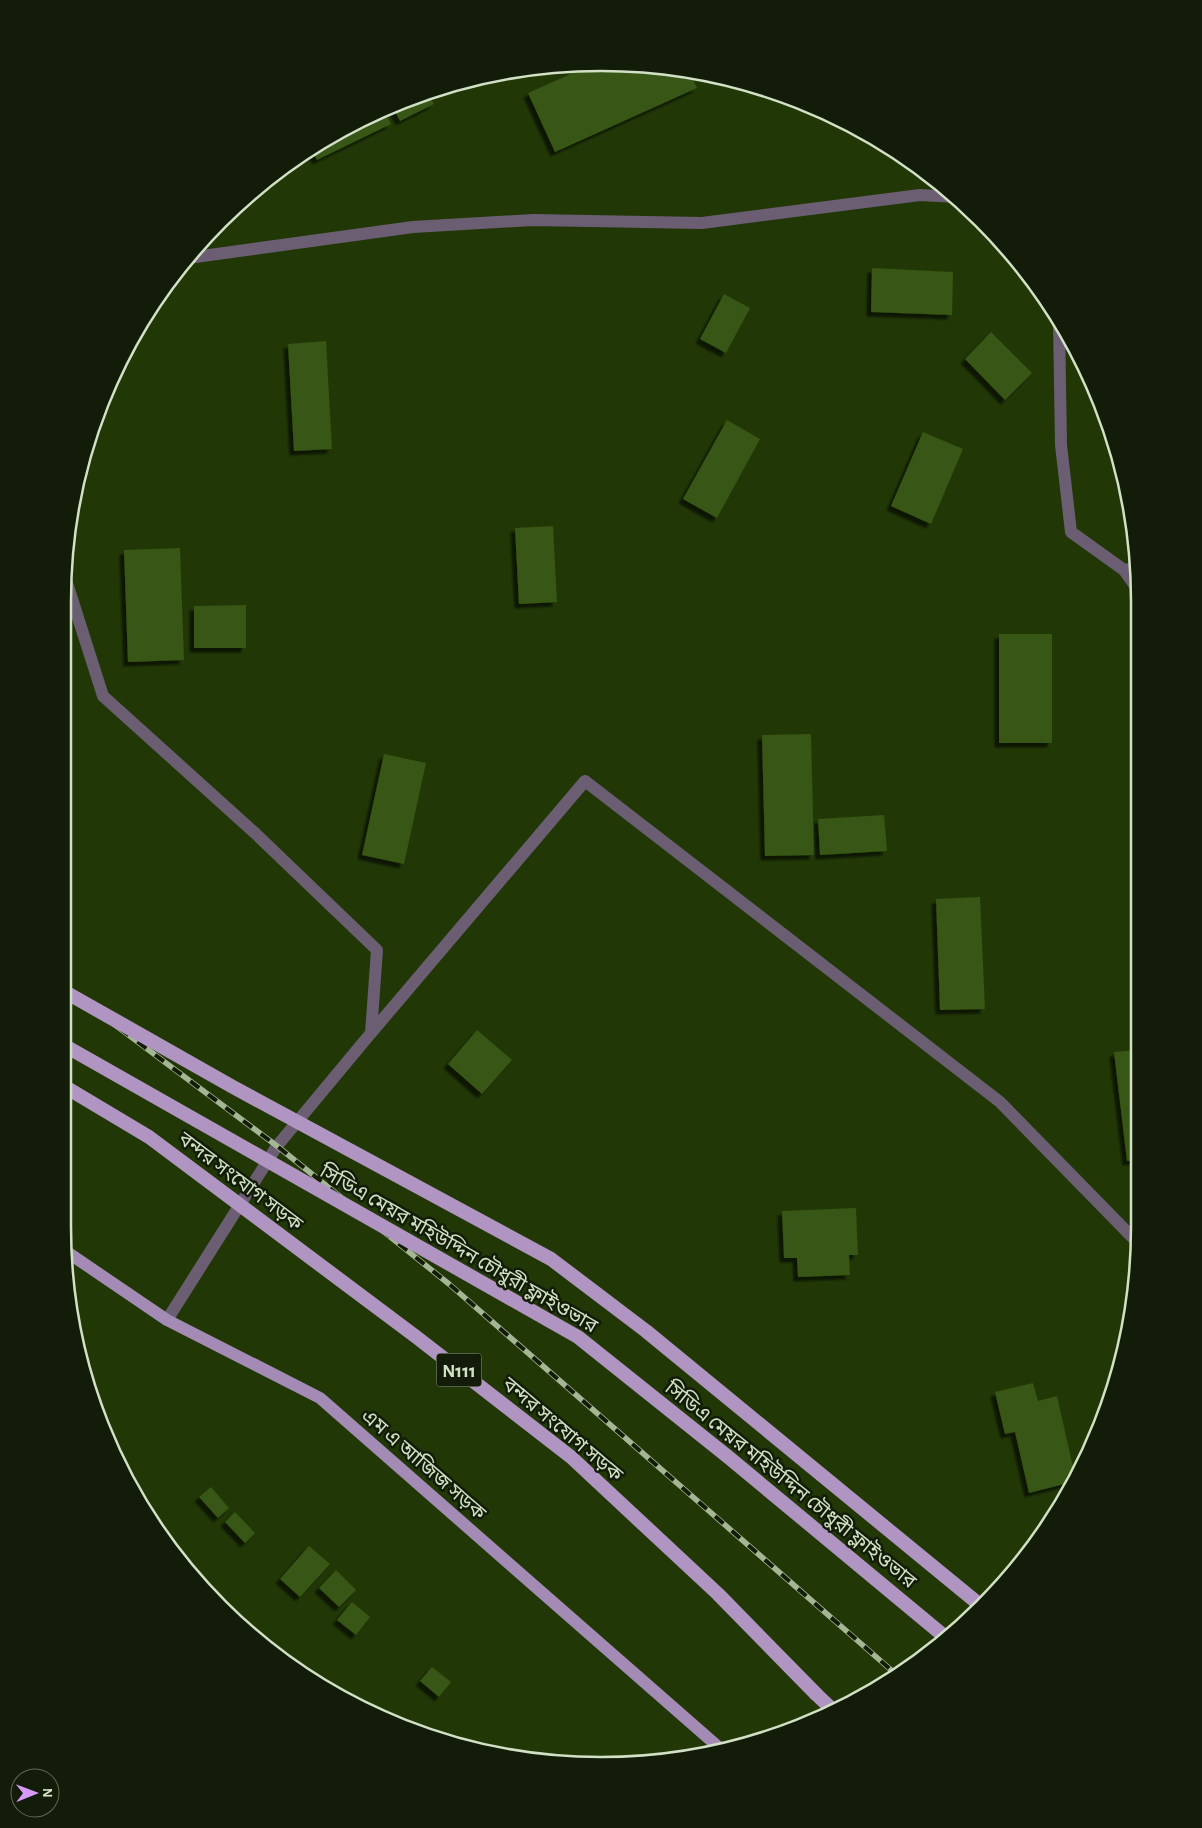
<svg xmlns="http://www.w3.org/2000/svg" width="1202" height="1828" font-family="'Alegreya Sans','Noto Sans Bengali',sans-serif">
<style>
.building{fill:#375613;filter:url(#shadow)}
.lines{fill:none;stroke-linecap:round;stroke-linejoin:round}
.minor{stroke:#6b5e73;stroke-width:12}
.primary{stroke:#a48bb5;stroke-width:12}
.trunk{stroke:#b094c2;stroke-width:14}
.rail-casing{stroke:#a5b695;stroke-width:5.5}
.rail{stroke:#121c08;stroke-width:4;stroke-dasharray:11;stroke-linecap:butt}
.trunk-bridge{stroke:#b094c2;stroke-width:14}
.labels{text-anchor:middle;stroke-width:5;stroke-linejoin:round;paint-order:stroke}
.shield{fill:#121c08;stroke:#98a68d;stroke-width:1}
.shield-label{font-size:19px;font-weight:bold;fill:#d2e1c6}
.street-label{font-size:20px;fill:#d2e1c6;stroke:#121c08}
.rim{fill:none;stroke:#d2e1c6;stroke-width:2.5}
</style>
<defs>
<filter id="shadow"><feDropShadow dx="-4.5" dy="4.5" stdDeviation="1" flood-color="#0009"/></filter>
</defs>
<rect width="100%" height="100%" fill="#213806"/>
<path class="building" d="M591 65 671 67 689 71 697 88 555 152 528 93Z
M428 93 434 104 400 121 393 107Z
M384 110 391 124 317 160 312 150 363 118Z
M872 268 953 272 952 315 871 312Z
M724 294 750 308 726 353 700 339Z
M991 332 1032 373 1005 400 965 359Z
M326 341 332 449 294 451 288 344Z
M727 420 760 439 717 518 683 499Z
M923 432 963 449 931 524 891 506Z
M553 526 557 602 519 604 515 528Z
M180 548 184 660 128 662 124 550Z
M246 605V648H194V606Z
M999 634H1052V743H999Z
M811 734 814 855 765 856 762 735Z
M384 754 426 763 404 864 362 855Z
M884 815 887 851 820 855 818 819Z
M980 897 985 1009 940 1010 936 899Z
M477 1030 512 1060 482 1094 448 1064Z
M1136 1050V1160L1127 1161 1114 1052Z
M856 1208 858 1255H849L850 1275 798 1277 797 1258H784L782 1211Z
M1033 1383 1038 1401 1057 1396 1075 1476 1072 1482 1029 1493 1015 1432 1005 1434 995 1392Z
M211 1487 229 1508 218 1518 199 1497Z
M235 1512 255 1533 245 1543 225 1522Z
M309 1546 330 1564 300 1597 280 1579Z
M336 1570 356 1590 339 1607 319 1588Z
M352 1602 370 1617 356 1635 337 1620Z
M432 1667 451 1682 439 1697 420 1681Z"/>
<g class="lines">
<path class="minor" d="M188 258 413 227 533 220 702 223 920 195 957 197
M1059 322 1061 445 1071 532 1124 570 1138 568
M1124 570 1138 590
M67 583 103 696 256 834 377 950 371 1033 277 1146 167 1320
M371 1033 585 781 1000 1102 1135 1240"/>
<path class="primary" d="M67 1252 167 1320 320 1398 723 1751"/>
<path class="trunk" d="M816 1694 835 1712"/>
<defs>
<path id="rail" d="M67 989 277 1146 449 1284 898 1676"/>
</defs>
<use href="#rail" class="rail-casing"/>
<use href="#rail" class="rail"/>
<path class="trunk-bridge" d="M67 993 233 1087 551 1259 646 1331 980 1605
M67 1047 578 1337 727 1456 944 1636
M67 1088 149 1137 415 1336 571 1457 718 1594 816 1694"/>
</g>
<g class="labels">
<rect class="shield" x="436.5" y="1353.5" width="45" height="33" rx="4"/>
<g class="shield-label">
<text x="459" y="1377">N111</text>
</g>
<g class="street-label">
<text transform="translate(241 1181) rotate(37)" y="7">বন্দর সংযোগ সড়ক</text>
<text transform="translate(459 1248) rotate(30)" y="7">সিডিএ মেয়র মহিউদ্দিন চৌধুরী ফ্লাইওভার</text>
<text transform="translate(563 1429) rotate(40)" y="7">বন্দর সংযোগ সড়ক</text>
<text transform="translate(424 1464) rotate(41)" y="7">এম এ আজিজ সড়ক</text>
<text transform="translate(791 1484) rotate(39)" y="7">সিডিএ মেয়র মহিউদ্দিন চৌধুরী ফ্লাইওভার</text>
</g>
</g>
<path d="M0 0H1202V1828H0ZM601 71H601A530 530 0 0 1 1131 601V1227A530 530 0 0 1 601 1757H601A530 530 0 0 1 71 1227V601A530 530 0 0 1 601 71Z" fill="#121c08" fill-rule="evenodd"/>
<path class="rim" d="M601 71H601A530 530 0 0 1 1131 601V1227A530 530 0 0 1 601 1757H601A530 530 0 0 1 71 1227V601A530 530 0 0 1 601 71Z"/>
<g transform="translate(35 1793) rotate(89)"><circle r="24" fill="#121c08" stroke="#5f6b54"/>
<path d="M0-4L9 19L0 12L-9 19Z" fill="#d69bfa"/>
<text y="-8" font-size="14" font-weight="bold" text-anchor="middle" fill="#d2e1c6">N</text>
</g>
</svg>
